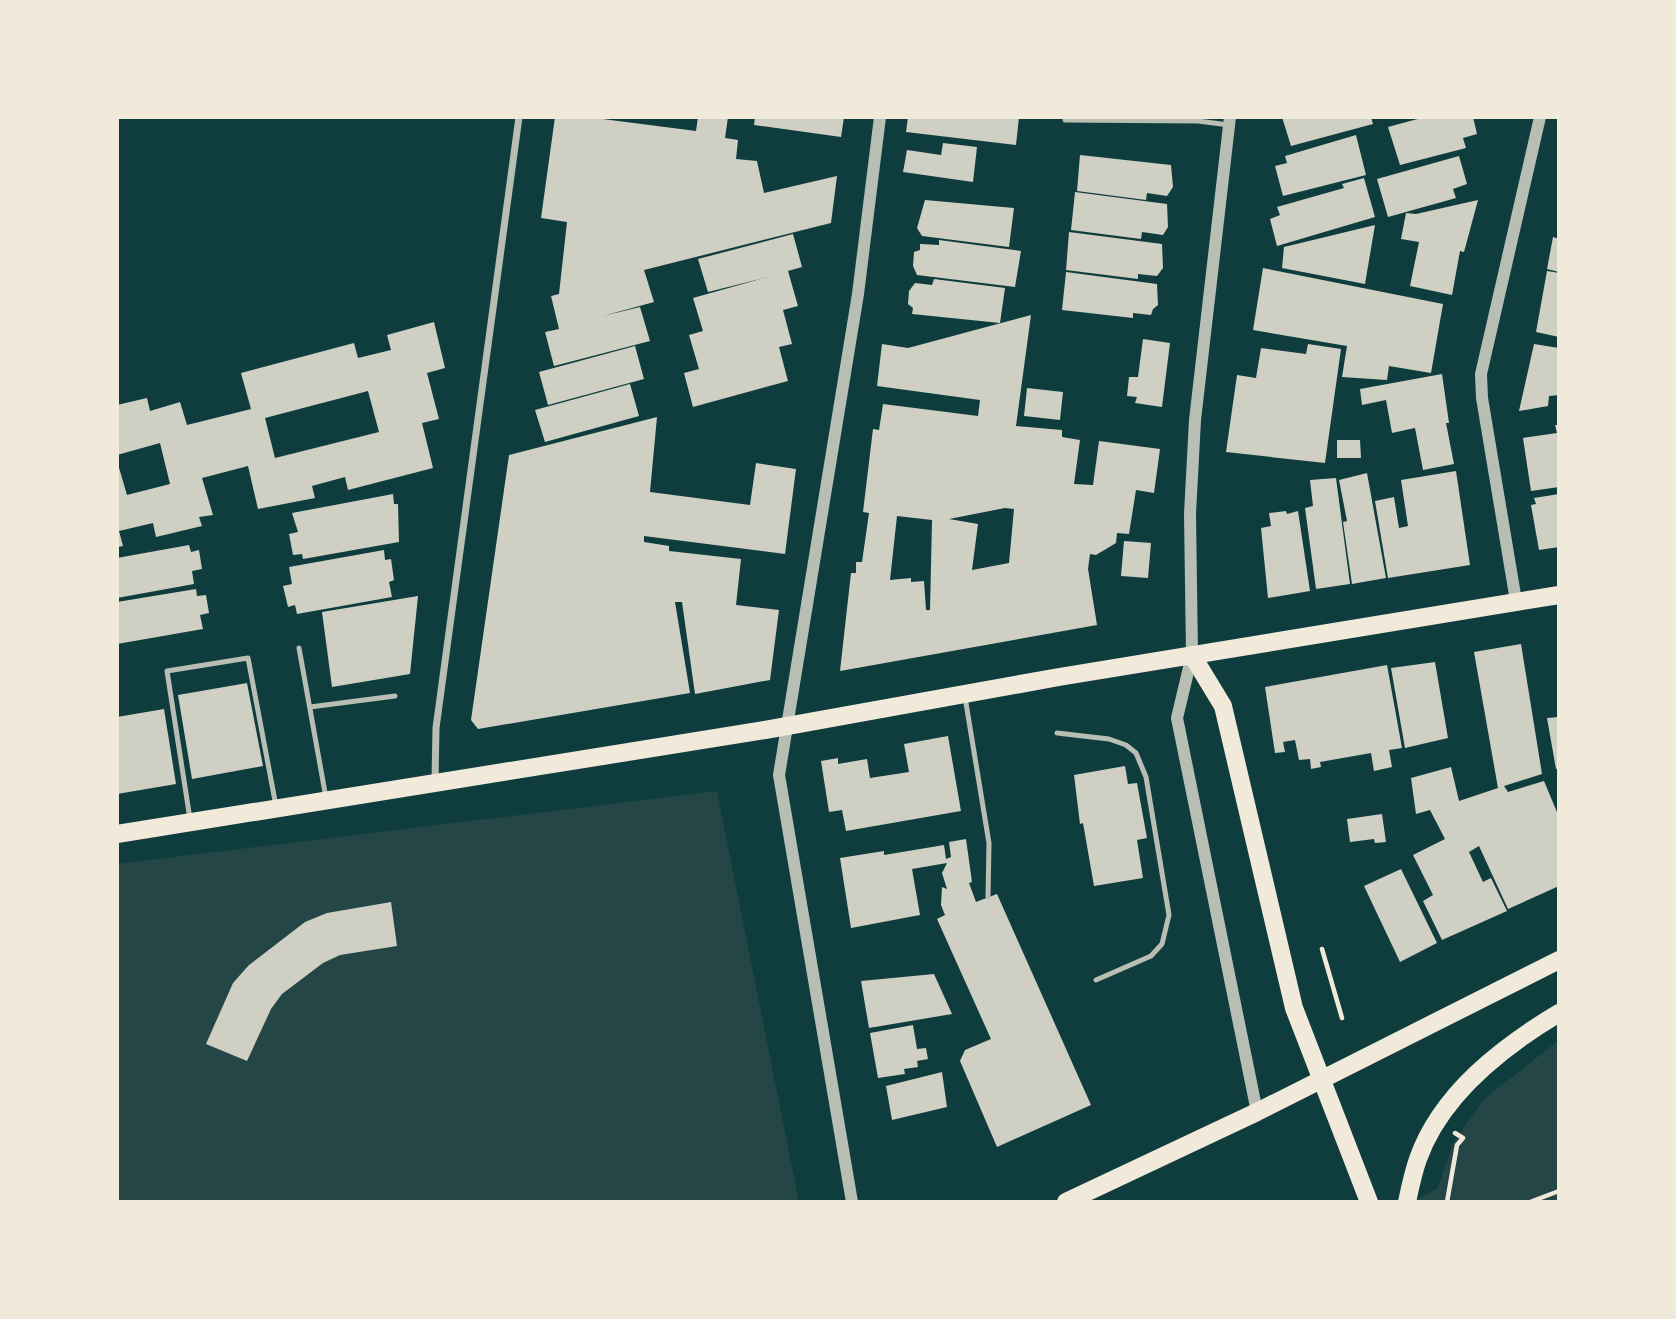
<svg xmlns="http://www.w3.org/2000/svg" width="1676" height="1319" font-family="Rubik,sans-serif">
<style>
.green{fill:#244646}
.building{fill:#cfcfc3;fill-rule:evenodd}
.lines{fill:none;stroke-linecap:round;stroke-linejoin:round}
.path{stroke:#f1e9da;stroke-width:4.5}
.service{stroke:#b8beb3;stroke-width:5}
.minor{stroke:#b8beb3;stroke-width:7}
.tertiary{stroke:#b8beb3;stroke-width:12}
.primary{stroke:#f1e9da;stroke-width:18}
</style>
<rect width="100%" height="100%" fill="#0f3d3e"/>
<path class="green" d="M717 791 799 1202H117V864Z
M1559 1040V1202H1413L1438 1188 1453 1143 1484 1099Z"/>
<path class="building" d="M555 117H587L696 131 698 117H728L725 138 738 140 736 159 757 161 764 193 837 176 831 223 644 270 654 302 603 316 640 307 650 341 554 366 545 332 559 329 551 296 559 294 567 222 541 218Z
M755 117H844L841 137 754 125Z
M908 117H1019L1016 145 906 132Z
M1282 117H1371L1373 124 1291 146Z
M1425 117H1473L1477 134 1463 138 1466 148 1400 165 1388 127Z
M1356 135 1366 175 1283 196 1275 166 1287 163 1285 156Z
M943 143 977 147 973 182 903 172 907 150 941 155Z
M1080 155 1171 165 1173 187 1167 196 1147 193 1146 200 1077 191Z
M1459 156 1467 184 1453 189 1456 198 1388 217 1377 179Z
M1364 178 1375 217 1277 246 1270 219 1280 215 1277 207 1344 188 1342 184Z
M1075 192 1167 204 1168 227 1163 235 1142 232 1141 239 1071 230Z
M925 200 1014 208 1009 247 922 236 917 228Z
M1478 200 1464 252 1460 251 1452 295 1410 286 1419 242 1401 239 1406 213 1416 214Z
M1375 225 1365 284 1282 268 1284 247Z
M1069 232 1162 244 1163 268 1157 276 1138 274V279L1066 270Z
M793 234 802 267 788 271 798 306 783 310 792 344 779 347 788 381 693 407 684 373 699 369 689 335 703 331 693 298 768 277 708 292 698 259Z
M1553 237 1559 239V272L1547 269Z
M939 240 1021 251 1015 287 917 275 913 266 914 252 920 250V244L939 245Z
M1263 268 1443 304 1431 373 1389 366 1387 380 1342 377 1347 346 1253 330Z
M1547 271 1559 273V337L1536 332Z
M1066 272 1157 284 1158 305 1153 309 1151 315 1133 313V318L1062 310Z
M934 279 1005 288 1000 323 912 314 913 308 908 304 909 291 915 283 932 285Z
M1031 315 1016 426 1062 430V437L1080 440 1074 484 1093 485 1099 441 1160 449 1154 493 1136 490 1129 534 1117 533 1116 543 1096 555 1090 554 1088 569 1097 625 840 671 851 573H856V562H862L869 513 863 512 873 429 879 430 883 404 978 416 980 400 877 386 882 344 908 348ZM1005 508 1014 509 1009 563 972 570 978 524 949 519ZM897 516 932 520 930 610H926L924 581 911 582V578L890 580Z
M434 322 445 368 427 373 439 419 422 423 433 468 348 490 345 477 312 486 315 498 258 509 248 466 202 478 213 515 199 517 202 526 156 537 153 523 119 531 123 546 117 547V461L127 495 170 484 160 443 117 455V405L147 398 150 411 180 402 187 425 251 409 241 373 354 343 358 358 391 350 387 335ZM368 391 379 432 275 458 265 418Z
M1143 339 1170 343 1162 407 1135 403 1137 397 1127 396 1129 377H1138Z
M1308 344 1341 349 1325 463 1226 452 1237 375 1256 378 1261 348 1306 354Z
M1534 344 1559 348V395L1549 396 1548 406 1519 411Z
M635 346 644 379 548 405 539 372Z
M1442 374 1449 423H1446L1454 464 1423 470 1415 428 1392 433 1386 400 1362 405 1360 389Z
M630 384 639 416 545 442 535 410Z
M1027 388 1063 392 1060 420 1024 416Z
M657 417 650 492 750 505 756 463 796 469 785 554 644 536V542L669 546V551L741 559 736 605 779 610 770 680 695 694 682 602H675L690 693 478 729 471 720 509 455Z
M1555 425H1559V487L1531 491 1523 438 1557 433Z
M1337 440H1360L1361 458H1337Z
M1456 471 1470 565 1388 578 1375 501 1394 497 1399 528 1408 526 1401 480Z
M1367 473 1386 578 1352 584 1343 522 1347 521 1339 480Z
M1336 478 1350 584 1316 589 1305 508 1313 506 1310 480Z
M393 494 394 504H398L399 542 303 559 302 554 293 555 289 534 298 532 292 513Z
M1559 494V547L1539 550 1531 505 1536 504 1534 498Z
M1286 511 1287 514 1298 511 1310 591 1268 598 1261 528 1271 526 1269 513Z
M1124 541 1151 543 1148 578 1121 576Z
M189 545 191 552 199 550 202 569 192 571 194 584 117 598V558Z
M384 550 385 560 391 559 394 580 389 582 392 597 297 614 295 605 288 607 283 586 292 584 289 567Z
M196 589 197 596 206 595 209 613 200 615 203 629 117 644V602Z
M418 596 410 674 332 687 322 612Z
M1521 644 1542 774 1504 786 1508 792 1544 781 1559 817V886L1508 909 1479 846 1469 852 1483 882 1491 878 1507 911 1442 940 1423 901 1433 895 1413 855 1445 839 1430 810 1416 814 1411 778 1451 767 1459 801 1498 788 1474 652Z
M1435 662 1448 738 1405 748 1391 668Z
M1387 665 1402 748 1389 750 1392 767 1374 771 1371 753 1320 762 1321 767 1311 769 1310 759 1299 760 1295 740 1283 742 1285 752 1275 753 1265 687Z
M247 683 263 766 192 779 178 695Z
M164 709 176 784 117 794V717Z
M1559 717V768L1556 769 1547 718Z
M948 736 961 811 846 831 842 810 829 812 821 761 838 758V764L867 759 870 778 909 772 904 744Z
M1125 766 1128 784 1137 783 1147 838 1137 840 1143 878 1094 886 1083 823 1080 824 1074 775Z
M1382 814 1386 842 1375 843 1374 839 1350 842 1347 819Z
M966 839 972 882 969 883 976 902 997 894 1091 1105 997 1147 960 1061 965 1050 991 1039 937 919 945 915 941 905 942 887 947 889 942 873 947 863 912 869 920 915 851 928 840 858 884 851V855L944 845 946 859 951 857 949 842Z
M1401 869 1437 943 1400 962 1364 886Z
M391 902 397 946 340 955 323 963 282 994 271 1009 247 1061 206 1044 233 983 249 965 305 922 327 913Z
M934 974 952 1014 869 1028 861 981Z
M913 1025 917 1049 926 1048 928 1059 917 1061 918 1067 904 1069 905 1074 878 1078 870 1033Z
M942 1072 947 1107 892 1120 886 1086Z"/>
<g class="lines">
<path class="path" d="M1322 949 1342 1018
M1447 1202 1457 1145 1463 1138 1455 1133
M1530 1202 1559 1191"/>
<path class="service" d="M1065 120 1198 121 1229 125
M299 648 326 798
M965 697 989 843 988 897
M310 707 395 696
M1057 733 1109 739 1126 745 1136 753 1146 777 1169 915 1162 944 1151 956 1096 980
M190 819 167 671 248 658 276 806"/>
<path class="minor" d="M435 781 436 728 519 117"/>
<path class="tertiary" d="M1230 117 1195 420 1190 514 1192 655 1177 718 1257 1112
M1516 601 1482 398 1481 374 1540 117
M852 1202 779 775 858 294 880 117"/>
<path class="primary" d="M1192 655 1223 706 1294 1008 1369 1202
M117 834 765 730 1059 677 1559 595
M1066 1202 1257 1112 1559 960
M1407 1202C1410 1188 1413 1173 1418 1159 1441 1094 1502 1047 1559 1013"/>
</g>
<rect width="1676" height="1319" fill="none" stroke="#f1e9da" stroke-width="238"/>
</svg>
